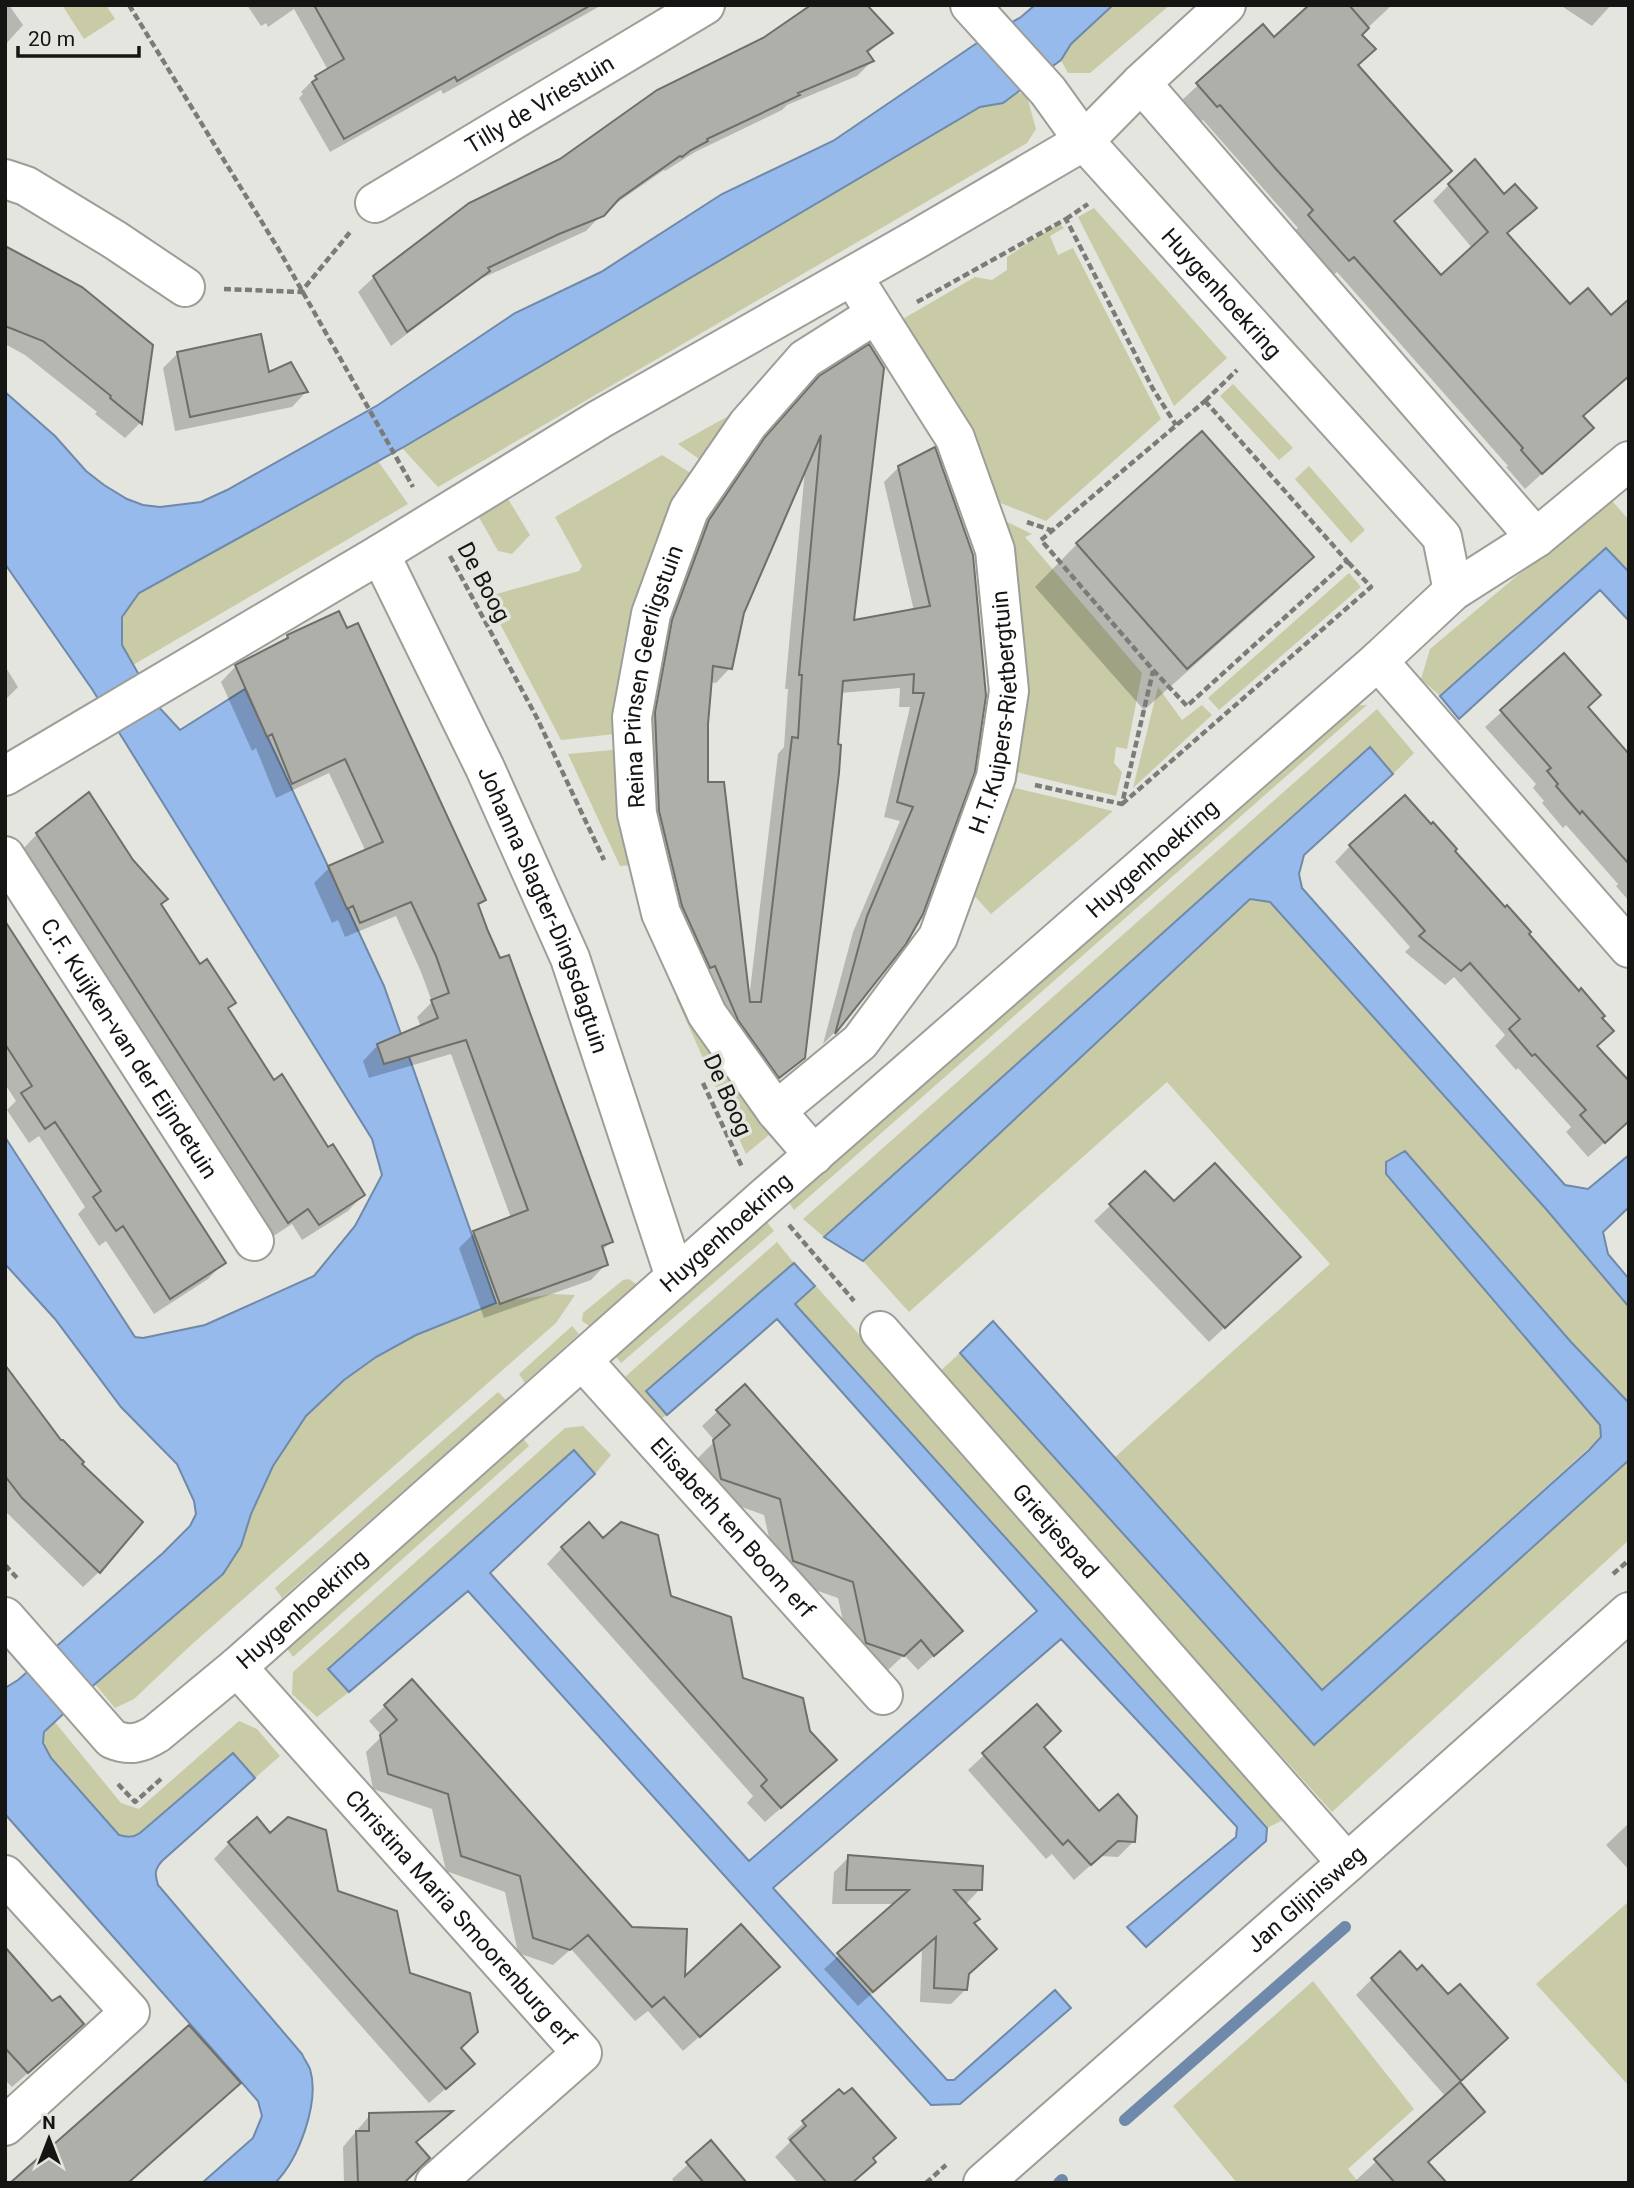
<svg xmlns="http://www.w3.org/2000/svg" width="1634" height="2188" font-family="Roboto,sans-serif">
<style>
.green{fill:#c8cba5}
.water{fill:#96baeb;stroke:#6f89aa;stroke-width:2}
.shadow{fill:#0003;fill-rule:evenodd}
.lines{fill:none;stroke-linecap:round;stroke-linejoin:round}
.stream{stroke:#6f89aa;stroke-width:12}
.building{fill:#afafa9;stroke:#6f6f6a;stroke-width:2;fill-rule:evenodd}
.street-casing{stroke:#9d9e98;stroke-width:42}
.secondary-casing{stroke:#9d9e98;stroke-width:42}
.path{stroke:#7b7b77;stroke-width:4.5;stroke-dasharray:7 3.5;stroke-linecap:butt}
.street{stroke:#fff;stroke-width:38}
.secondary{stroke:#fff;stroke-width:38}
.labels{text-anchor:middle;stroke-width:7;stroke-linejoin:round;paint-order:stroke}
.street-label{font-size:23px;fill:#151613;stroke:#e5e5df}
</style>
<rect width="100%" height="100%" fill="#e5e5df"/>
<path class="green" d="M62 5H106L115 19 84 39Z
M1113 5H1170L1090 73H1068L1061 60 1070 44Z
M1017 93H1026L1036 129 1027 143 438 487 402 448 980 107 1003 103Z
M1094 208 1227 358 1174 406 1078 217Z
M1059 223 1064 228 1050 236 1058 255 1073 248 1161 419 1046 521 988 498 889 327 975 277 992 280 1007 270V257Z
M1233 384 1293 448 1279 460 1220 396Z
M750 404 706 464 678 444Z
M662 455 697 477 623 733 561 740 486 597 579 571 582 566 555 517Z
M378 461 408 504 133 665 122 645V617L139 593Z
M1309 466 1365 530 1351 543 1295 479Z
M505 494 530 535 512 554 498 551 476 512Z
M1612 501 1629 520V572L1605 548 1440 696 1421 679 1430 649 1518 575 1588 522Z
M1003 520 1032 534 1025 537 1142 673 1127 749 1116 747 1114 763 1122 772 1116 796 1008 770Z
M1349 573 1361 587 1219 710 1208 698Z
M1158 687 1182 720 1202 705 1212 715 1133 788Z
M1367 705 794 1210 788 1201 1350 706Z
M1377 709 1414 753 1393 774 1369 748 824 1237 803 1219Z
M623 749 634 865 620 866 568 754Z
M1006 786 1113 811 991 914 969 890Z
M1250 899 1270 902 1546 1209 1629 1307V1403L1571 1342 1386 1174 1600 1426 1601 1437 1322 1690 1114 1458 1330 1264 1167 1082 909 1312 863 1261Z
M683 993 776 1129 746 1154 676 998Z
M766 1221 774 1231 621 1363 613 1353Z
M777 1242 794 1263 647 1391 667 1415 651 1425 623 1392 626 1376Z
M629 1279 636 1284 589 1326 582 1321 583 1313 623 1280Z
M815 1285 1291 1816 1267 1828 795 1303Z
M553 1294 575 1295 556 1323 190 1646 134 1699 115 1708 95 1684 223 1574 241 1546 251 1514 273 1466 306 1416 344 1380 375 1357 416 1335 496 1303Z
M572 1326 579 1334 525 1383 519 1374Z
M960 1353 1314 1745 1629 1461V1540L1332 1812 937 1374Z
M498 1392 506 1400 282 1598 275 1588Z
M583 1426 611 1455 595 1474 574 1451 329 1669 349 1692 317 1717 292 1694 293 1672 565 1428Z
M521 1436 529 1446 293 1657 286 1647Z
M54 1721 121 1803 139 1809 239 1721 257 1729 280 1756 255 1778 232 1753 140 1833C133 1838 127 1837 119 1835L51 1758C41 1743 42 1734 54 1721Z
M1629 1901V2086L1536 1984Z
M1313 1981 1414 2109 1348 2169 1359 2183H1237L1173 2106Z"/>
<path class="water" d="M1035 5H1113L1071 44 1061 60 1003 103 980 107 402 448 139 593 122 617V645L155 703 180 730 245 689 384 986 496 1303 416 1335 376 1357 344 1380 306 1416 273 1466 251 1514 241 1546 223 1574 95 1684 44 1732 43 1743 51 1758 119 1835C127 1837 133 1838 140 1833L233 1753 255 1778 162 1861C154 1870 155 1874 158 1885L302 2054C304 2059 308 2064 310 2069 320 2102 299 2159 275 2183H202L253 2138 262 2116 258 2101 5 1814V1688L18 1680 163 1553 190 1526 196 1514 194 1501 177 1464 121 1407 55 1319 5 1264V1137L135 1337 143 1338 205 1325 314 1276 355 1226 382 1175 372 1139 92 689 5 564V392L55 436 86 471 104 485 127 499 143 505 160 507 201 502 227 490 378 405 515 313 601 272 722 194 833 141 974 45 1021 17Z
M1606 548 1629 572V621L1600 590 1459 719 1440 696Z
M1370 747 1393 774 1304 855 1299 874 1302 888 1565 1185 1588 1189 1629 1155V1207L1603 1232 1608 1254 1629 1279V1307L1546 1209 1270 902 1250 899 863 1261 824 1237Z
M1405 1151 1571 1342 1629 1403V1460L1314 1745 960 1353 993 1321 1322 1690 1589 1450 1601 1437 1600 1425 1386 1174V1162Z
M794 1263 815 1286 795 1304 1267 1828 1266 1841 1146 1947 1127 1927 1236 1837 1237 1827 1061 1639 773 1888 947 2080H954L1055 1990 1071 2008 960 2104 931 2105 468 1591 349 1692 328 1669 574 1450 595 1474 490 1573 749 1861 1037 1611 777 1319 667 1415 646 1391Z"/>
<path class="shadow" d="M5 5H9L23 25 5 45Z
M247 5H602L443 94 441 90 330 152 299 98 303 94 301 92 316 77 328 70 294 9 268 27 266 23 261 26Z
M1312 5H1392L1360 35 1357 66 1450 171 1393 222 1440 277 1472 248 1433 201 1449 185 1518 224 1505 235 1582 417 1592 428 1525 489 1506 467 1508 466 1337 272 1332 276 1293 232 1298 228 1203 120 1200 122 1181 101 1262 26 1274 39Z
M1537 5H1611L1592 26 1563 7Z
M890 33 867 54 872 61 857 76 787 105 782 110 695 152 665 171 664 170 605 211 586 231 480 279 391 346 358 292 374 277Z
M5 248 151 346 140 423 125 438 95 414 97 412 25 355 5 344Z
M178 353 268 374 306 392 292 407 175 431 163 368Z
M820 377 852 622 914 611 884 482 899 467 972 555 904 943 834 1033 823 1044 853 932 900 821 884 817 910 707H899L900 688 840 693 803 1057 764 1091 668 921 640 739 658 636 695 537 751 454ZM805 469 785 689H788L784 747 778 754 749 999 706 784 707 724 710 682 716 683 730 668 742 612Z
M1077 544 1312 557 1269 599 1144 710 1035 587Z
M288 636 484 899 477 907 611 1242 601 1251 606 1264 591 1280 484 1318 459 1248 474 1233 511 1218 451 1054 369 1078 363 1061 378 1045 421 1027 417 1017 432 1002 421 972 396 916 345 937 338 920 332 923 314 883 329 868 366 852 329 773 276 798 256 748 252 751 221 682 236 666 280 644Z
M1564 655 1586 708 1629 774V901L1616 886 1618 884 1566 825 1563 828 1542 803 1544 801 1533 788 1536 784 1485 727Z
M5 666 18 687 5 700Z
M37 834 160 905 199 966 234 1003 227 1009 274 1082 363 1195 348 1211 302 1240 292 1224 272 1237 22 850Z
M1350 846 1452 851 1597 1045 1629 1079V1121L1588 1157 1566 1132 1571 1127 1518 1068 1516 1070 1495 1046 1505 1035 1454 977 1445 985 1405 952 1410 947 1335 862Z
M5 925 223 1263 208 1279 154 1314 106 1241 99 1246 78 1214 85 1207 39 1136 29 1143 7 1110 16 1101 5 1084Z
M1145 1173 1174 1204 1283 1273 1209 1342 1094 1221Z
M5 1366 14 1375 12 1377 80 1464 99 1572 83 1587 5 1511Z
M718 1411 961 1631 918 1670 904 1655 887 1671 851 1658 838 1598 778 1577 764 1515 706 1494 698 1458 715 1441 702 1426Z
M603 1540 742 1680 819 1775 765 1822 747 1803 753 1796 547 1564 562 1548Z
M385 1706 631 1929 683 1980 762 1982 683 2051 648 2011 635 2021 571 1949 553 1965 518 1953 505 1892 446 1871 432 1809 373 1789 366 1752 382 1736 369 1721Z
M1037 1706 1042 1747 1099 1813 1134 1841 1118 1857 1101 1856 1074 1880 1052 1854 1046 1859 968 1770Z
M1629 1823V1870L1606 1845Z
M270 1835 409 1974 460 2048 457 2079 429 2103 214 1859 229 1843Z
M849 1857 980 1889 965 1905 972 1924 966 1989 951 2004 920 2002 922 1949 858 2006 824 1969 896 1904H832L834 1872Z
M5 1964 67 2039 12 2087 5 2080Z
M1372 1979 1490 2053 1458 2083 1483 2112 1427 2163 1444 2183H1353L1446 2097 1356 1995Z
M839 2091 844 2097 845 2183H798L775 2157 790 2142 787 2138Z
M370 2115 437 2124 415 2143 402 2183H344L343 2147Z
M711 2143 738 2183H675L672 2179Z"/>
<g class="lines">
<path class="stream" d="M1125 2120 1345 1927
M1059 2183 1062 2180"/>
</g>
<path class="building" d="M314 5H591L457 81 455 77 344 139 312 82 317 79 315 76 344 59Z
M811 5H867L893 33 867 51 874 61 798 93 800 95 707 139 708 141 691 150 682 157 680 156 619 199 604 216 559 234 488 268 490 271 407 332 373 276 469 203 560 159 657 90 763 38Z
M1309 5H1349L1369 28 1362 35 1376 49 1358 65 1452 171 1394 221 1441 275 1488 232 1448 184 1475 159 1504 194 1515 184 1537 208 1507 233 1570 304 1588 288 1611 315 1629 299V376L1583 416 1594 428 1542 474 1521 450 1523 448 1354 257 1349 261 1308 215 1313 210 1275 168 1220 105 1217 107 1196 83 1263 24 1274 37Z
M5 246 82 287 153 345 142 424 110 398 111 396 43 341 5 326Z
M261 334 269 372 291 362 308 392 190 417 177 352Z
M869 344 884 368 854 620 930 606 898 466 935 447 973 555 986 696 975 772 923 914 906 944 835 1034 867 916 913 807 897 802 924 693H913L914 674 843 681 838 744 841 745 839 773 805 1058 779 1078 738 1020 715 966 710 968 682 906 659 811 655 712 672 620 709 520 765 437 819 376ZM821 435 799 675H802L798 738 792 737 761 1002H750L724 782H708V724L713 666 732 669 744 613Z
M1202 431 1314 557 1187 669 1076 543Z
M339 611 347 628 358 623 486 900 478 904 488 931 500 958 509 955 613 1242 602 1246 608 1265 500 1304 473 1231 528 1210 466 1040 384 1064 377 1044 438 1018 431 1000 449 993 436 956 411 902 360 923 353 906 347 909 328 866 383 842 345 759 292 784 272 734 267 737 235 665 288 638 287 635Z
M1564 653 1601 695 1588 707 1629 754V864L1582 811 1580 814 1556 786 1558 784 1547 771 1551 768 1500 710Z
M89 792 133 860 168 899 161 904 200 964 207 959 236 1003 228 1008 274 1080 282 1074 328 1147 333 1144 365 1195 319 1225 308 1209 288 1223 36 833Z
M1405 795 1431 824 1433 822 1457 849 1455 851 1505 907 1507 905 1531 932 1529 934 1579 991 1581 988 1605 1016 1602 1018 1614 1031 1597 1046 1629 1081V1121L1605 1143 1580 1115 1586 1110 1535 1054 1532 1056 1509 1029 1520 1019 1470 963 1461 971 1419 936 1425 931 1349 845Z
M5 921 226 1263 170 1299 123 1226 116 1231 93 1197 101 1191 55 1122 45 1129 21 1093 32 1086 5 1044Z
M1215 1163 1301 1257 1225 1328 1109 1204 1145 1171 1174 1201Z
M5 1365 61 1440H63L84 1462 82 1464 143 1522 100 1573 22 1498 5 1476Z
M745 1384 963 1631 934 1656 921 1640 904 1656 866 1643 853 1582 793 1561 780 1499 721 1479 713 1440 730 1425 716 1410Z
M589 1522 603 1538 621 1522 658 1535 671 1596 731 1617 743 1678 803 1698 810 1731 837 1760 781 1808 761 1786 767 1780 561 1547Z
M412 1679 632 1927 687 1929 685 1976 741 1924 780 1967 700 2037 664 1997 652 2007 588 1935 570 1950 533 1938 520 1876 461 1856 448 1794 388 1774 380 1735 397 1720 384 1705Z
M1037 1704 1061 1731 1044 1747 1099 1811 1118 1794 1137 1816 1135 1842 1118 1841 1091 1865 1068 1840 1063 1845 982 1753Z
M257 1817 270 1833 288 1817 326 1830 338 1891 397 1911 410 1973 470 1993 478 2032 461 2048 475 2064 446 2089 228 1842Z
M848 1855 983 1866 982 1890H954L980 1919 974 1923 997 1949 969 1974 967 1990 934 1988 936 1937 873 1992 837 1953 909 1890H846Z
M5 1947 52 2001 60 1996 84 2024 28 2073 5 2048Z
M1400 1951 1417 1970 1422 1965 1448 1994 1460 1984 1508 2038 1461 2081 1371 1978Z
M189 2025 241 2083 199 2120 128 2183H10Z
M1460 2082 1485 2112 1428 2162 1447 2183H1395L1374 2159Z
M852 2088 896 2138 873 2158 876 2162 852 2183H827L790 2140 806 2126 802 2121 839 2089 844 2094Z
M453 2111 416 2142 430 2158 404 2183H358L356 2131H369V2113Z
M711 2140 747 2183H704L686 2162Z"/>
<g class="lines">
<defs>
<g id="street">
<path id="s1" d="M970 5 1048 91 1084 141 1442 537 1453 591"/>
<path d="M1141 83 1536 538"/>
<path d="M5 179 26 186 115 240 185 287"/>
<path id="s2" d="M375 203 705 5"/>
<path id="s3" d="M380 554 485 768 570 958 675 1277"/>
<path d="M1378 661 1629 948"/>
<path d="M5 776 380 554 600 419 915 240 1084 141 1141 83 1226 5"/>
<path id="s4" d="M5 856 254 1241"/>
<path id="s5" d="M776 1111 860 1042 938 937 996 777 1009 691 995 550 955 438 863 293"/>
<path id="s6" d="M814 1155 776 1111 707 1014 661 913 637 814 632 717 651 614 689 510 748 424 805 359 876 314"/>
<path id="s7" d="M880 1331 1347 1863"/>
<path id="s8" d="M583 1361 883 1695"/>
<path id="s9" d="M5 1617 112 1739C129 1746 140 1744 156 1734L237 1667 765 1197 1378 661 1453 591 1536 538 1629 461"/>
<path id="s10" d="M237 1667 582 2053 435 2183"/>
<path d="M5 1875 130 2012 5 2126"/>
</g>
<g id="secondary">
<path id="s11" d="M983 2183 1347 1863 1629 1612"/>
</g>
</defs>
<use href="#street" class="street-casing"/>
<use href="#secondary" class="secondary-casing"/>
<path class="path" d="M129 5 279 250 413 487
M1066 219 1088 204
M224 289 301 292 351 231
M917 302 1066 219 1153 389 1176 425
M1205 401 1347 561 1187 706 1153 670 1041 540Z
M1205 401 1237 370
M1027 522 1053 531
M450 556 537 718 604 860
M1035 785 1122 804 1153 671
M1122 804 1371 587 1347 561
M703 1083 742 1167
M789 1225 854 1301
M5 1565 19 1580
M1613 1574 1629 1560
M118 1784 135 1802 162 1778
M926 2183 946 2165"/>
<use href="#street" class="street"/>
<use href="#secondary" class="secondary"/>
</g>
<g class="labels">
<g class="street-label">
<text dy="8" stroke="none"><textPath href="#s2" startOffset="192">Tilly de Vriestuin</textPath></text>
<text dy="8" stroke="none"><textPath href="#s1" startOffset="383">Huygenhoekring</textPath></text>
<text transform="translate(484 582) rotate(62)" y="8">De Boog</text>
<text dy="8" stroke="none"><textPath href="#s6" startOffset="530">Reina Prinsen Geerligstuin</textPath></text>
<text dy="8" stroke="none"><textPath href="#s5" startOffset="474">H.T.Kuipers-Rietbergtuin</textPath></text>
<text dy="8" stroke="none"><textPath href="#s9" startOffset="1535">Huygenhoekring</textPath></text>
<text dy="8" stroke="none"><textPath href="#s3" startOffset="392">Johanna Slagter-Dingsdagtuin</textPath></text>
<text dy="8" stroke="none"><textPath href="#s4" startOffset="229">C.F. Kuijken-van der Eijndetuin</textPath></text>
<text transform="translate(728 1095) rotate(66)" y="8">De Boog</text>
<text dy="8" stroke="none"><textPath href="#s9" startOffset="968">Huygenhoekring</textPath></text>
<text dy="8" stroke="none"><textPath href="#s8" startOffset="224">Elisabeth ten Boom erf</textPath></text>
<text dy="8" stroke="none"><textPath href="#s7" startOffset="266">Grietjespad</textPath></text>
<text dy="8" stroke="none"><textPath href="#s9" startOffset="401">Huygenhoekring</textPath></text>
<text dy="8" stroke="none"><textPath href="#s11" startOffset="430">Jan Glijnisweg</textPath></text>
<text dy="8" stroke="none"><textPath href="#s10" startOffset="336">Christina Maria Smoorenburg erf</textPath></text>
</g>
</g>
<rect width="1634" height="2188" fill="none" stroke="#151613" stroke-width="14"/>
<g transform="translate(49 2139)" stroke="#e5e5df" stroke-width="5" paint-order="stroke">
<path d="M0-5L12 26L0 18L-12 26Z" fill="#151613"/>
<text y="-10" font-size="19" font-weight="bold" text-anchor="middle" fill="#151613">N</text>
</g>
<path d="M18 46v10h121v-10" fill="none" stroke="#151613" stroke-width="3.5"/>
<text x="28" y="46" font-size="21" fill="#151613" stroke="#e5e5df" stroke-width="5" paint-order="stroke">20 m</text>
</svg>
